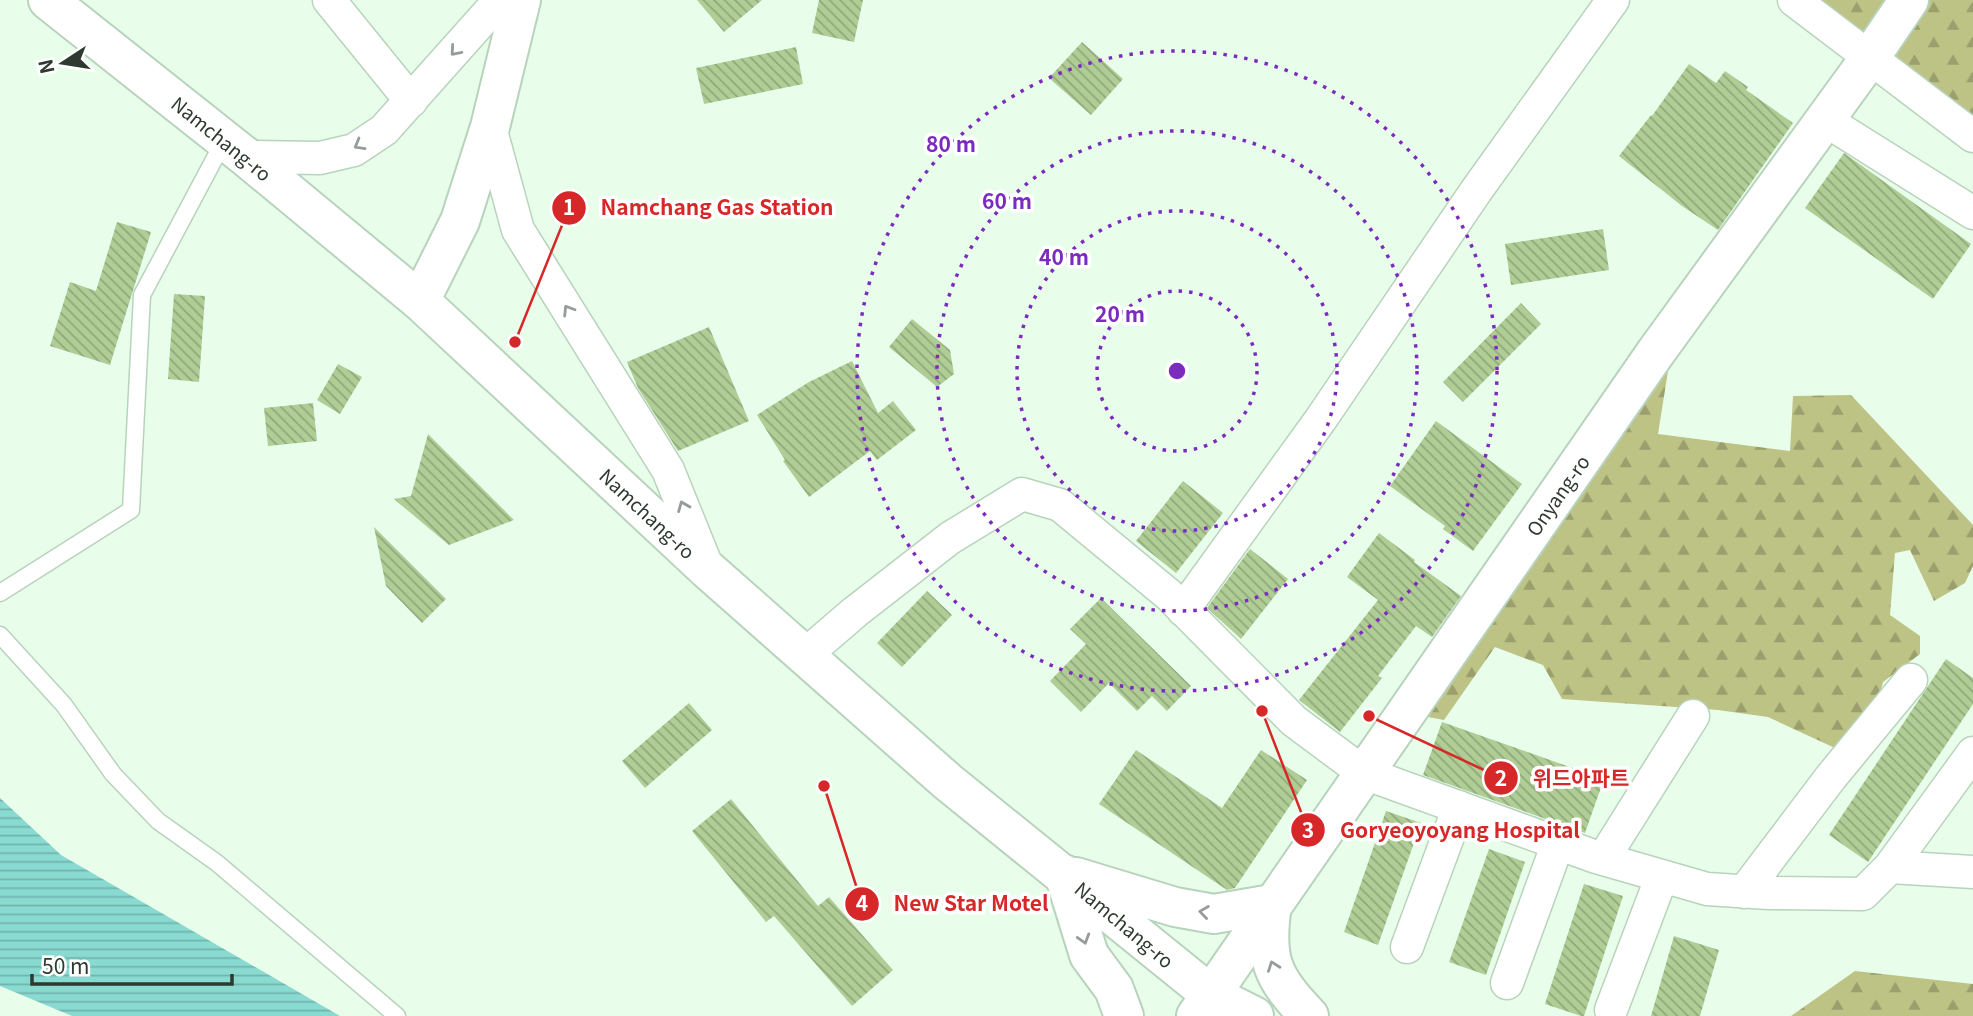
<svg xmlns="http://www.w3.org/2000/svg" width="1973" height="1016" font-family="Georgia,'Noto Sans KR',serif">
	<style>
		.forest { fill: url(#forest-firs) }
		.water { fill: url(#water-rules) }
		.building { fill: url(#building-back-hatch) }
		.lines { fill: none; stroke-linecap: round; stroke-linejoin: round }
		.lane-casing { stroke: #b8d3bc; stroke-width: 19 }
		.street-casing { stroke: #b8d3bc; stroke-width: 35 }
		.secondary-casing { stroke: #b8d3bc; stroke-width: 42 }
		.primary-casing { stroke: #b8d3bc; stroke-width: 42 }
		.lane { stroke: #fff; stroke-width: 16 }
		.street { stroke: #fff; stroke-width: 32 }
		.secondary { stroke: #fff; stroke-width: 38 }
		.primary { stroke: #fff; stroke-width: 38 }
		.oneway { stroke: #969c98 }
		.ring { fill: none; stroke: #7b2cbf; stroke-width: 3.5; stroke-dasharray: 3.5 7 }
		.labels { text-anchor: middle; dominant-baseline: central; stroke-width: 7; stroke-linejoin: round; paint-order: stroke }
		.street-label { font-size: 19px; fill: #2e3930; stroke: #fff }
		.centre { fill: #7b2cbf; stroke: #fff; stroke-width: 3.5 }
		.ring-label { font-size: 21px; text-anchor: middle; font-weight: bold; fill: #7b2cbf; stroke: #fff; stroke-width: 7; stroke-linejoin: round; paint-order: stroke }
		.leader { fill: none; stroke: #d62828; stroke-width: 2.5 }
		.callout-dot { fill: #d62828; stroke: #fff; stroke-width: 2.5 }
		.mark-label { font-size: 21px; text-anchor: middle; font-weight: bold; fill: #fff }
		.callout-label { font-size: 21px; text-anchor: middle; font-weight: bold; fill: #d62828; stroke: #fff; stroke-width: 7; stroke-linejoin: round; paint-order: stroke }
	</style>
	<defs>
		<pattern id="forest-firs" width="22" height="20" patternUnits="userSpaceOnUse" patternTransform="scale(1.75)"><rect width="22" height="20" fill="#bdc285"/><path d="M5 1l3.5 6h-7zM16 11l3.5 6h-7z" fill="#9a9f6d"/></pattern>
		<pattern id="water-rules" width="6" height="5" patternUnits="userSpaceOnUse" patternTransform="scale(1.75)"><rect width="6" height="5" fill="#89dbd2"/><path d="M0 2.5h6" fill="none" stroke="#70b3ab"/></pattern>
		<pattern id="building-back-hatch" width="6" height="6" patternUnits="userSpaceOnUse" patternTransform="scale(1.75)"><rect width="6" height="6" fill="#b0cd96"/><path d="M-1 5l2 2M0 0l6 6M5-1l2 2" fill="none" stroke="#90a77b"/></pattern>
	</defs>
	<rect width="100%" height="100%" fill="#e8feeb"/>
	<path class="forest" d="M 1792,0 L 1973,0 L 1973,136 Z
		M 1656,352 L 1668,371 L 1658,434 L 1790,451 L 1793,396 L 1851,395 L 1973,525 L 1973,566 L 1965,583 L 1934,601 L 1910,550 L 1895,553 L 1890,615 L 1920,636 L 1920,654 L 1883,682 L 1869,736 L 1848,754 L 1768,717 L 1718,710 L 1562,699 L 1543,665 L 1495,647 L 1444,720 L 1407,713 Z
		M 1855,971 L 1973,984 L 1973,1016 L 1791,1016 Z"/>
	<path class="water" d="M 0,798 L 61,855 L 340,1016 L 72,1016 L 0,986 Z"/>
	<path class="building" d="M 697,0 L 762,0 L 724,32 Z
		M 819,0 L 863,0 L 854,42 L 812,33 Z
		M 1082,42 L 1123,79 L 1091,115 L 1049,78 Z
		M 796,47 L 803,84 L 704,104 L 696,68 Z
		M 1689,64 L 1716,83 L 1725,71 L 1748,87 L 1746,90 L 1793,123 L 1718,230 L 1682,206 L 1619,156 L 1651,115 L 1652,116 Z
		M 1844,153 L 1971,244 L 1933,299 L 1805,208 Z
		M 117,222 L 151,232 L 110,365 L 50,346 L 70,282 L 96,291 Z
		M 1603,229 L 1609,270 L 1511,285 L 1505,244 Z
		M 174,294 L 205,296 L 199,382 L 168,379 Z
		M 1521,303 L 1541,324 L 1463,402 L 1443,382 Z
		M 912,319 L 950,350 L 954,374 L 937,387 L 889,347 Z
		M 709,327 L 749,421 L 678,451 L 638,388 L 627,362 Z
		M 852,361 L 878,413 L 893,401 L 916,430 L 877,460 L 870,451 L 809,497 L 783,461 L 785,460 L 757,415 L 809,382 Z
		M 338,364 L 362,377 L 340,414 L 317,400 Z
		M 313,403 L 317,441 L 268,446 L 264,408 Z
		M 1436,421 L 1522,484 L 1473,551 L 1443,529 L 1445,526 L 1390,486 Z
		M 428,434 L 514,520 L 449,545 L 394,499 L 411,496 Z
		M 1183,481 L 1223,513 L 1176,573 L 1136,541 Z
		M 374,527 L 446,599 L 422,623 L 386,586 Z
		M 1379,533 L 1415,560 L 1414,562 L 1461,596 L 1432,637 L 1416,626 L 1378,676 L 1382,678 L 1340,732 L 1299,700 L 1378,600 L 1347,577 Z
		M 1250,549 L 1288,579 L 1241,639 L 1207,608 Z
		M 927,591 L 952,615 L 902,667 L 877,643 Z
		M 1101,598 L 1191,686 L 1167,711 L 1152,696 L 1137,711 L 1109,683 L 1081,712 L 1050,681 L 1086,644 L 1070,629 Z
		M 1946,659 L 1973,678 L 1973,704 L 1868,862 L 1829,835 Z
		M 689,703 L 712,730 L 645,788 L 622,761 Z
		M 1442,722 L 1604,779 L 1585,833 L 1423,775 Z
		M 1136,750 L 1222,808 L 1261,750 L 1307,780 L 1235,888 L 1227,890 L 1099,804 Z
		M 731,799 L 818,906 L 829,897 L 893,970 L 852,1006 L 774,916 L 766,922 L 692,831 Z
		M 1386,811 L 1421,823 L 1378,945 L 1344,932 Z
		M 1489,849 L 1525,862 L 1486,975 L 1449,962 Z
		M 1584,884 L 1623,896 L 1584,1016 L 1581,1016 L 1545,1004 Z
		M 1674,936 L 1719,950 L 1700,1016 L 1651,1016 Z"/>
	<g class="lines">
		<defs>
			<path id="lane" d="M 0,593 L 131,510 L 142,295 L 225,139
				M 0,635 L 64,705 L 113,774 L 158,821 L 217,863 L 397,1016"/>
			<path id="street" d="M 329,0 L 411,101
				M 1794,0 L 1973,136
				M 1825,120 L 1973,213
				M 490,127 L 518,230 L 668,470 L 708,569
				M 246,157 L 320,158 L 354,150 L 384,130 L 500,0
				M 1183,610 L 1321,419 L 1476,191 L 1613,0
				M 805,655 L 855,612 L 950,538 L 1022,494 L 1060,505 L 1169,595 L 1294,721 L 1364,773 L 1596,857 L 1707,889 L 1769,893 L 1863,894 L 1890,867 L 1973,872
				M 1603,859 L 1693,716
				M 1890,867 L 1973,753
				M 1744,892 L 1831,777 L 1911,680
				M 1407,947 L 1459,807
				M 1507,983 L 1558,843
				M 1611,1010 L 1662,876"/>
			<path id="secondary" d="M 420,301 L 460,221 L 490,127 L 521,0
				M 1196,1016 L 1656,352 L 1869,59 L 1909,0"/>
			<path id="primary" d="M 48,0 L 246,157 L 420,301 L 708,570 L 948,782 L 1210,994 L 1254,1016
				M 1064,874 L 1089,955 L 1114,989 L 1124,1016
				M 1076,877 L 1175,907 L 1214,914 L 1272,904 C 1264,959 1271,976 1309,1016"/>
		</defs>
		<use href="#lane" class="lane-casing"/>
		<use href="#street" class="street-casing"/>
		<use href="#secondary" class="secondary-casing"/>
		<use href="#primary" class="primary-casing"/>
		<use href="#lane" class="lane"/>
		<use href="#street" class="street"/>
		<use href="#secondary" class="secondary"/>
		<use href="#primary" class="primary"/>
	</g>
	<defs><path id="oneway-chevron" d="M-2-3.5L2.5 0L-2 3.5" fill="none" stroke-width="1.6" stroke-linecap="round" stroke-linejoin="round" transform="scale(1.75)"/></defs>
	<g class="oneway">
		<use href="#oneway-chevron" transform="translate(455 51) rotate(131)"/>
		<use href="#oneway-chevron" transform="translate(359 145) rotate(150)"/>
		<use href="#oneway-chevron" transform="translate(568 310) rotate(-122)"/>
		<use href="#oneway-chevron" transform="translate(683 506) rotate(-112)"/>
		<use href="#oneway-chevron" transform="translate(1204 912) rotate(-172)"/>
		<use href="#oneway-chevron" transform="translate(1084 939) rotate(73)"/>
		<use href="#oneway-chevron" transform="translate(1273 966) rotate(-110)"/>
	</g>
	<g class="ring">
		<circle cx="1177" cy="371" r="80"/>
		<circle cx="1177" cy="371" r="160"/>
		<circle cx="1177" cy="371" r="240"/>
		<circle cx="1177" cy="371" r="320"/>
	</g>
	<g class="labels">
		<g class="street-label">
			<text transform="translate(222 138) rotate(39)">Namchang-ro</text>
			<text transform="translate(1557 495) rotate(-55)">Onyang-ro</text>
			<text transform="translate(648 513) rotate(43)">Namchang-ro</text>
			<text transform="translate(1125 924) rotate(40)">Namchang-ro</text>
		</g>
	</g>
	<circle cx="1177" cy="371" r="10" class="centre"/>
	<g class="ring-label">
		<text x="951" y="152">80 m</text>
		<text x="1007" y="209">60 m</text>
		<text x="1064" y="265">40 m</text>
		<text x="1120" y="322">20 m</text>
	</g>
	<path class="leader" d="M515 342L569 208M1369 716L1501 778M1262 711L1308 830M824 786L862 904"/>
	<g class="callout-dot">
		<circle cx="515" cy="342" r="7"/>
		<circle cx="1369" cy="716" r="7"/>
		<circle cx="1262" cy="711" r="7"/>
		<circle cx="824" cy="786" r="7"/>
		<circle cx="569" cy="208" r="18"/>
		<circle cx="1501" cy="778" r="18"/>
		<circle cx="1308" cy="830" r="18"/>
		<circle cx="862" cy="904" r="18"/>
	</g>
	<g class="mark-label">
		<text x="569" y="215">1</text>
		<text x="1501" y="786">2</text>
		<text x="1308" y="838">3</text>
		<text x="862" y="911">4</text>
	</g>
	<g class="callout-label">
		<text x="717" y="215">Namchang Gas Station</text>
		<text x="1581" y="786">위드아파트</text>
		<text x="1460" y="838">Goryeoyoyang Hospital</text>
		<text x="971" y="911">New Star Motel</text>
	</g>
	<g transform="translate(63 63) rotate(258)" stroke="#ffffff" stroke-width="5" paint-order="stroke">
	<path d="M0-5L12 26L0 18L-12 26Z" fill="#2e3930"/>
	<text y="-10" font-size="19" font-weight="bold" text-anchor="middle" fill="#2e3930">N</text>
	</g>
	<path d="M32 974v10h200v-10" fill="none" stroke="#2e3930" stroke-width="3.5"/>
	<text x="42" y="974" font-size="21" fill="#2e3930" stroke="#ffffff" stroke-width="5" paint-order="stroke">50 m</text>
</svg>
